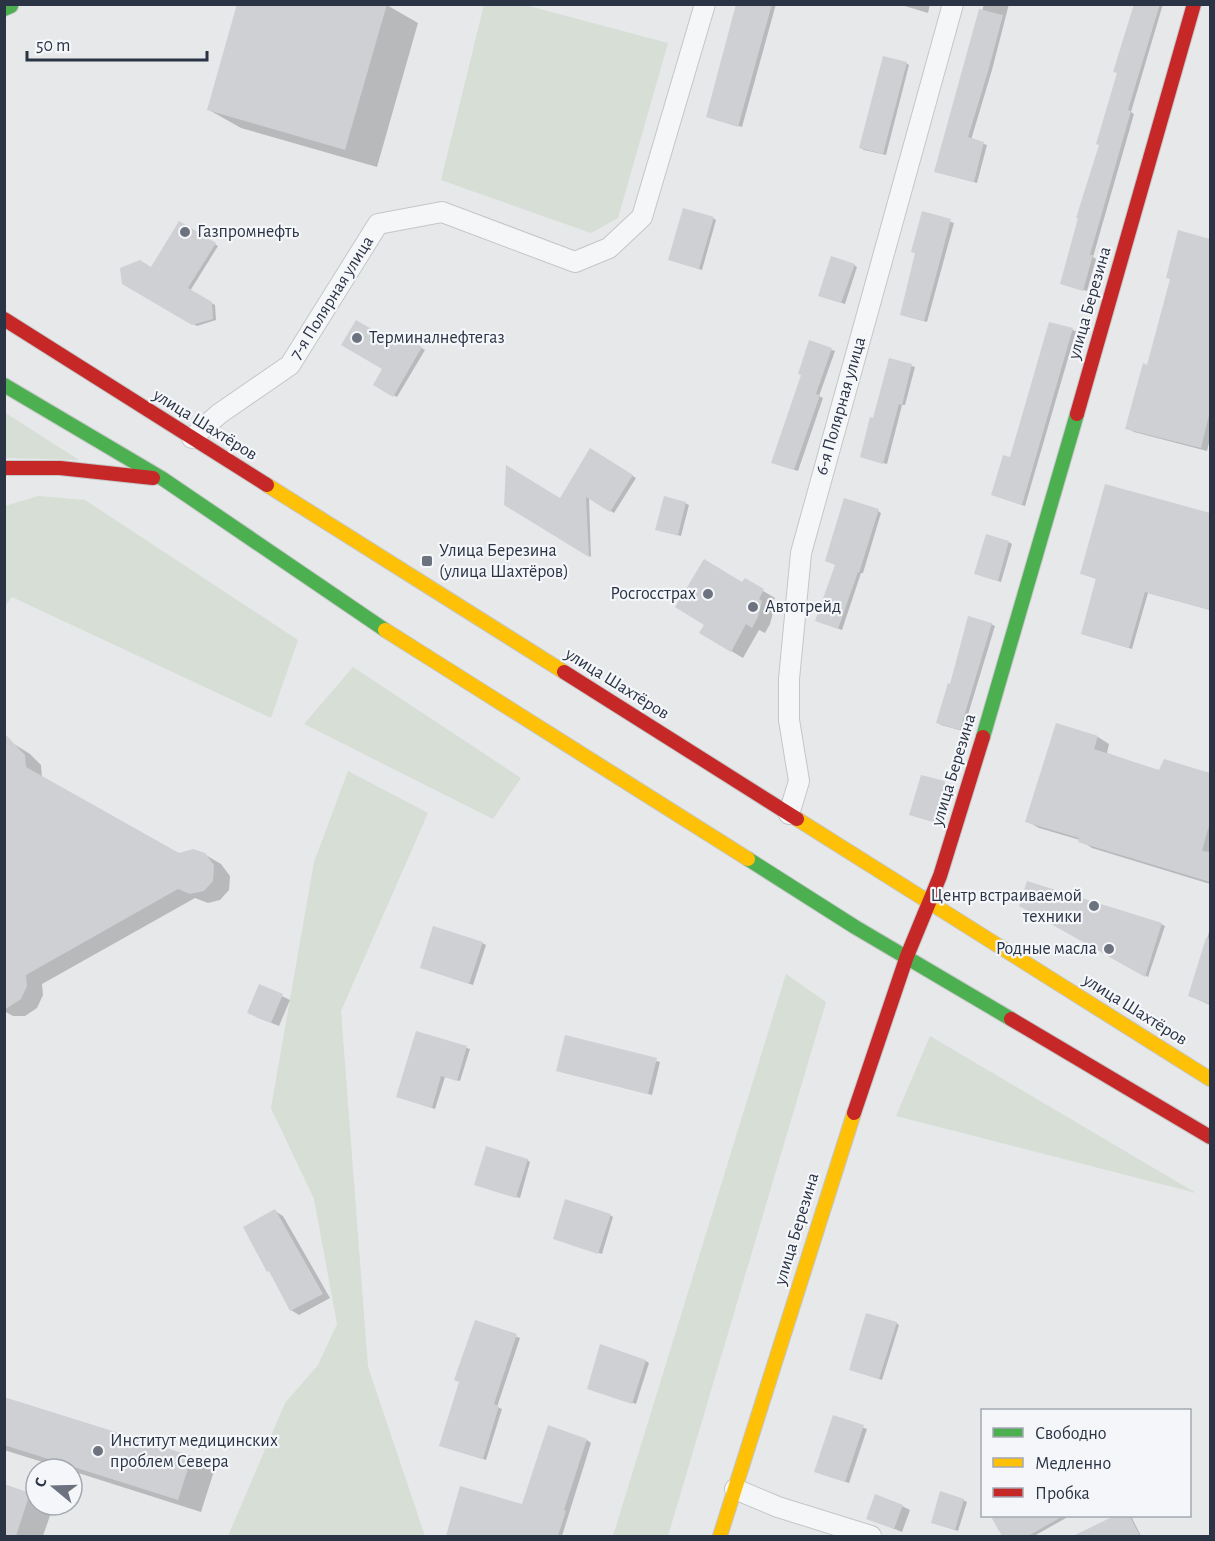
<svg xmlns="http://www.w3.org/2000/svg" width="1215" height="1541" font-family="'Alegreya Sans',sans-serif">
	<style>
		.green { fill: #d6ded6 }
		.shadow { fill: #0003 }
		.building { fill: #ced0d3 }
		.lines { fill: none; stroke-linecap: round; stroke-linejoin: round }
		.street-casing { stroke: #c4c6c8; stroke-width: 22 }
		.fast-casing { stroke: #c4c6c8; stroke-width: 16 }
		.slow-casing { stroke: #c4c6c8; stroke-width: 16 }
		.jam-casing { stroke: #c4c6c8; stroke-width: 16 }
		.street { stroke: #f5f6f7; stroke-width: 20 }
		.fast { stroke: #4caf50; stroke-width: 14 }
		.slow { stroke: #ffc107; stroke-width: 14 }
		.jam { stroke: #c62828; stroke-width: 14 }
		.poi-dot { fill: #6c737f; stroke: #f4f6f9; stroke-width: 2 }
		.labels { text-anchor: middle; dominant-baseline: central; stroke-width: 4.5; stroke-linejoin: round; paint-order: stroke }
		.poi-label { font-size: 18px; fill: #2b3445; stroke: #f4f6f9; text-anchor: start }
		.street-label { font-size: 18px; fill: #2b3445; stroke: #f4f6f9 }
	</style>
	<rect width="100%" height="100%" fill="#e6e8ea"/>
	<path class="green" d="M 484,5 L 525,5 L 668,43 L 618,218 L 591,233 L 441,180 Z
		M 4,412 L 79,460 L 5,458 Z
		M 38,496 L 85,500 L 298,640 L 271,718 L 12,597 L 5,606 L 5,506 Z
		M 353,667 L 521,778 L 493,819 L 304,724 Z
		M 348,771 L 428,813 L 341,1011 L 368,1367 L 425,1536 L 228,1536 L 285,1403 L 318,1365 L 337,1324 L 314,1199 L 271,1108 L 314,862 Z
		M 786,974 L 826,1002 L 668,1536 L 613,1536 Z
		M 930,1036 L 1196,1193 L 896,1116 Z"/>
	<path class="shadow" d="M 385,4 L 418,23 L 377,167 L 241,128 L 209,110 Z
		M 739,4 L 776,4 L 742,127 L 707,117 Z
		M 898,4 L 930,4 L 928,13 Z
		M 984,4 L 1009,4 L 992,70 L 971,140 L 987,145 L 977,183 L 940,173 Z
		M 1136,4 L 1163,4 L 1131,112 L 1134,114 L 1093,257 L 1096,259 L 1087,291 L 1065,285 Z
		M 906,63 L 909,65 L 886,155 L 864,150 L 861,148 Z
		M 923,213 L 954,223 L 927,322 L 905,316 Z
		M 713,218 L 716,220 L 702,270 L 673,261 Z
		M 180,223 L 218,246 L 190,291 L 215,305 L 216,320 L 197,326 L 124,283 L 152,269 Z
		M 1179,232 L 1210,240 L 1210,439 L 1207,451 L 1134,432 L 1127,428 L 1148,366 L 1171,279 Z
		M 854,265 L 857,267 L 845,304 L 823,297 Z
		M 1050,324 L 1076,331 L 1025,506 L 996,496 L 1011,459 Z
		M 405,338 L 425,350 L 397,397 L 375,385 Z
		M 810,342 L 835,351 L 819,396 L 823,398 L 798,471 L 776,464 L 803,375 Z
		M 890,360 L 915,367 L 905,405 L 902,405 L 887,464 L 861,457 L 874,420 Z
		M 591,450 L 636,478 L 614,513 L 589,498 L 591,557 L 506,504 L 560,500 Z
		M 1106,485 L 1210,514 L 1210,610 L 1148,593 L 1132,649 L 1082,634 L 1097,579 L 1085,575 Z
		M 685,503 L 689,505 L 681,536 L 660,531 Z
		M 878,511 L 881,513 L 863,573 L 861,573 L 842,630 L 820,622 L 836,565 Z
		M 1009,542 L 1012,544 L 1001,582 L 979,575 Z
		M 745,580 L 775,598 L 770,607 L 774,609 L 770,624 L 765,633 L 759,630 L 743,658 L 701,633 Z
		M 991,624 L 995,626 L 963,731 L 941,725 L 938,723 L 951,686 Z
		M 1057,725 L 1098,737 L 1109,744 L 1107,753 L 1160,772 L 1165,761 L 1210,775 L 1210,884 L 1092,848 L 1080,840 L 1039,828 L 1027,821 Z
		M 4,744 L 14,744 L 30,754 L 41,765 L 42,778 L 179,855 L 204,854 L 221,864 L 230,876 L 229,890 L 220,900 L 208,903 L 195,898 L 42,984 L 43,995 L 37,1008 L 25,1016 L 13,1016 L 4,1011 Z
		M 944,783 L 947,785 L 936,822 L 914,816 Z
		M 1020,905 L 1161,924 L 1165,926 L 1148,977 Z
		M 1210,929 L 1210,1005 L 1190,996 Z
		M 482,943 L 486,945 L 473,985 L 425,969 Z
		M 282,996 L 290,1000 L 279,1026 L 256,1017 Z
		M 417,1033 L 470,1049 L 460,1081 L 445,1077 L 435,1109 L 401,1098 Z
		M 566,1037 L 660,1062 L 652,1095 L 561,1072 Z
		M 527,1160 L 530,1162 L 520,1198 L 479,1186 Z
		M 275,1211 L 283,1216 L 330,1298 L 299,1315 L 291,1310 L 272,1273 L 269,1271 Z
		M 610,1215 L 613,1217 L 602,1254 L 555,1239 Z
		M 476,1322 L 520,1338 L 497,1407 L 502,1409 L 486,1460 L 444,1447 Z
		M 896,1323 L 899,1325 L 882,1380 L 854,1371 Z
		M 646,1361 L 649,1363 L 636,1404 L 592,1390 Z
		M 4,1399 L 191,1457 L 214,1471 L 201,1512 L 72,1471 L 72,1469 L 65,1469 L 4,1450 Z
		M 834,1417 L 867,1429 L 849,1483 L 819,1473 Z
		M 587,1440 L 591,1443 L 562,1536 L 509,1536 L 498,1533 L 497,1536 L 448,1536 L 461,1488 L 523,1505 Z
		M 4,1486 L 36,1498 L 36,1505 L 49,1505 L 53,1507 L 43,1536 L 4,1536 Z
		M 963,1500 L 967,1502 L 958,1531 L 936,1524 Z
		M 902,1506 L 910,1510 L 902,1532 L 868,1518 Z
		M 992,1516 L 1065,1516 L 1066,1518 L 1034,1536 L 1004,1536 Z
		M 1119,1516 L 1131,1516 L 1141,1536 L 1097,1536 L 1093,1528 Z"/>
	<path class="building" d="M 237,4 L 387,4 L 345,150 L 207,110 Z
		M 736,4 L 772,4 L 738,127 L 706,117 Z
		M 1134,4 L 1160,4 L 1128,110 L 1131,111 L 1090,255 L 1093,255 L 1083,291 L 1060,284 L 1078,218 L 1076,218 L 1099,145 L 1096,144 L 1117,73 L 1113,72 Z
		M 979,9 L 1003,15 L 989,68 L 968,137 L 984,142 L 974,182 L 934,172 Z
		M 883,56 L 907,62 L 883,154 L 859,148 Z
		M 683,208 L 714,217 L 699,269 L 668,260 Z
		M 922,211 L 951,219 L 924,321 L 900,315 L 915,253 L 911,252 Z
		M 179,221 L 216,243 L 188,288 L 212,302 L 213,319 L 192,325 L 122,284 L 120,268 L 140,260 L 151,267 Z
		M 1178,230 L 1210,239 L 1210,411 L 1201,448 L 1125,429 L 1143,363 L 1147,365 L 1170,279 L 1166,278 Z
		M 831,256 L 855,264 L 841,303 L 818,296 Z
		M 356,320 L 399,345 L 405,336 L 422,347 L 393,397 L 373,385 L 382,369 L 341,345 Z
		M 1049,322 L 1073,328 L 1022,505 L 991,495 L 1003,455 L 1010,457 Z
		M 809,340 L 832,348 L 816,394 L 820,395 L 794,470 L 771,463 L 801,375 L 798,374 Z
		M 889,358 L 912,364 L 902,405 L 899,404 L 883,464 L 860,457 L 870,417 L 873,418 Z
		M 590,448 L 633,475 L 610,512 L 586,497 L 589,557 L 504,505 L 506,465 L 560,498 Z
		M 1105,484 L 1210,513 L 1210,610 L 1145,592 L 1129,648 L 1081,634 L 1096,578 L 1080,574 Z
		M 664,496 L 686,502 L 678,535 L 655,530 Z
		M 844,498 L 879,509 L 859,573 L 858,572 L 838,629 L 815,621 L 835,565 L 825,561 Z
		M 986,534 L 1009,541 L 998,581 L 974,574 Z
		M 704,559 L 742,582 L 745,578 L 764,589 L 759,599 L 762,601 L 758,617 L 752,628 L 746,624 L 731,652 L 699,633 L 704,625 L 675,607 Z
		M 968,616 L 992,623 L 960,730 L 936,723 L 948,683 L 950,684 Z
		M 1056,723 L 1098,736 L 1094,749 L 1159,770 L 1164,759 L 1210,773 L 1210,822 L 1202,851 L 1210,852 L 1210,882 L 1078,842 L 1079,838 L 1025,822 Z
		M 4,733 L 25,755 L 26,767 L 179,853 L 193,849 L 205,853 L 214,865 L 213,881 L 204,891 L 190,894 L 178,889 L 26,975 L 27,986 L 21,999 L 4,1010 Z
		M 921,775 L 945,781 L 933,822 L 909,815 Z
		M 1027,881 L 1162,923 L 1145,977 L 1019,906 Z
		M 433,926 L 483,942 L 469,984 L 420,968 Z
		M 1206,938 L 1210,939 L 1210,1004 L 1188,996 Z
		M 259,984 L 283,994 L 271,1023 L 247,1013 Z
		M 416,1031 L 467,1046 L 457,1081 L 441,1076 L 432,1108 L 396,1097 Z
		M 565,1035 L 657,1058 L 648,1094 L 556,1071 Z
		M 486,1146 L 528,1159 L 516,1198 L 474,1185 Z
		M 565,1199 L 611,1214 L 598,1254 L 553,1239 Z
		M 275,1209 L 323,1294 L 290,1311 L 269,1271 L 267,1272 L 243,1227 Z
		M 866,1313 L 897,1322 L 879,1379 L 849,1370 Z
		M 475,1320 L 517,1334 L 494,1404 L 499,1406 L 483,1459 L 439,1446 L 459,1382 L 454,1380 Z
		M 600,1344 L 646,1360 L 632,1404 L 587,1389 Z
		M 4,1397 L 192,1456 L 178,1500 L 4,1445 Z
		M 833,1415 L 864,1425 L 845,1482 L 814,1472 Z
		M 548,1425 L 587,1439 L 564,1510 L 566,1511 L 558,1536 L 446,1536 L 460,1486 L 522,1504 Z
		M 4,1484 L 30,1493 L 16,1536 L 4,1536 Z
		M 940,1491 L 964,1499 L 955,1530 L 931,1523 Z
		M 875,1494 L 903,1505 L 894,1529 L 866,1519 Z
		M 990,1515 L 1065,1515 L 1028,1536 L 1002,1536 Z
		M 1116,1515 L 1129,1515 L 1140,1536 L 1073,1536 Z"/>
	<g class="lines">
		<defs>
			<path id="street" d="M 192,438 L 219,414 L 290,365 L 378,224 L 442,212 L 575,262 L 609,248 L 642,217 L 705,4
				M 789,814 L 799,781 L 789,720 L 789,679 L 801,553 L 953,4
				M 735,1489 L 778,1507 L 871,1536"/>
			<path id="fast" d="M 4,9 L 11,6
				M 4,385 L 163,479 L 385,630
				M 983,737 L 1077,414
				M 748,859 L 855,927 L 1011,1019"/>
			<path id="slow" d="M 267,485 L 564,672
				M 385,630 L 748,859
				M 797,819 L 1210,1079
				M 720,1536 L 854,1113"/>
			<path id="jam" d="M 4,319 L 267,485
				M 1077,414 L 1194,4
				M 4,468 L 60,468 L 153,478
				M 564,672 L 797,819
				M 1011,1019 L 1210,1137
				M 854,1113 L 907,956 L 940,876 L 983,737"/>
		</defs>
		<use href="#street" class="street-casing"/>
		<use href="#fast" class="fast-casing"/>
		<use href="#slow" class="slow-casing"/>
		<use href="#jam" class="jam-casing"/>
		<use href="#street" class="street"/>
		<use href="#fast" class="fast"/>
		<use href="#slow" class="slow"/>
		<use href="#jam" class="jam"/>
	</g>
	<g class="poi-dot">
		<circle cx="185" cy="232" r="6"/>
		<circle cx="357" cy="338" r="6"/>
		<rect x="421" y="555" width="12" height="12" rx="3"/>
		<circle cx="708" cy="594" r="6"/>
		<circle cx="753" cy="607" r="6"/>
		<circle cx="1094" cy="906" r="6"/>
		<circle cx="1109" cy="949" r="6"/>
		<circle cx="98" cy="1451" r="6"/>
	</g>
	<g class="labels">
		<g class="poi-label">
			<text x="197" y="232">Газпромнефть</text>
			<text x="369" y="338">Терминалнефтегаз</text>
			<text x="439" y="551">Улица Березина<tspan x="439" dy="21">(улица Шахтёров)</tspan></text>
			<text x="696" y="594" text-anchor="end">Росгосстрах</text>
			<text x="765" y="607">Автотрейд</text>
			<text x="1082" y="896" text-anchor="end">Центр встраиваемой<tspan x="1082" dy="21">техники</tspan></text>
			<text x="1097" y="949" text-anchor="end">Родные масла</text>
			<text x="110" y="1441">Институт медицинских<tspan x="110" dy="21">проблем Севера</tspan></text>
		</g>
		<g class="street-label">
			<text transform="translate(332 298) rotate(-58)">7-я Полярная улица</text>
			<text transform="translate(1090 303) rotate(-74)">улица Березина</text>
			<text transform="translate(841 406) rotate(-74)">6-я Полярная улица</text>
			<text transform="translate(205 425) rotate(32)">улица Шахтёров</text>
			<text transform="translate(617 684) rotate(32)">улица Шахтёров</text>
			<text transform="translate(954 770) rotate(-73)">улица Березина</text>
			<text transform="translate(1135 1010) rotate(32)">улица Шахтёров</text>
			<text transform="translate(797 1229) rotate(-73)">улица Березина</text>
		</g>
	</g>
	<rect width="1215" height="1541" fill="none" stroke="#2b3445" stroke-width="12"/>
	<rect x="981" y="1409" width="210" height="108" fill="#f4f6f9" stroke="#a4a8b1" stroke-width="1.5"/>
	<rect x="993" y="1428" width="30" height="9" fill="#4caf50" stroke="#a4a8b1" stroke-width="1.5"/>
	<text x="1035" y="1439" font-size="18" fill="#2b3445">Свободно</text>
	<rect x="993" y="1458" width="30" height="9" fill="#ffc107" stroke="#a4a8b1" stroke-width="1.5"/>
	<text x="1035" y="1469" font-size="18" fill="#2b3445">Медленно</text>
	<rect x="993" y="1488" width="30" height="9" fill="#c62828" stroke="#a4a8b1" stroke-width="1.5"/>
	<text x="1035" y="1499" font-size="18" fill="#2b3445">Пробка</text>
	<g transform="translate(54 1487) rotate(289)"><circle r="28" fill="#f4f6f9" stroke="#a4a8b1" stroke-width="1.5"/>
	<path d="M0-4.5L10 22L0 15L-10 22Z" fill="#6c737f"/>
	<text y="-9" font-size="16" font-weight="bold" text-anchor="middle" fill="#2b3445">С</text>
	</g>
	<path d="M27 51v9h180v-9" fill="none" stroke="#2b3445" stroke-width="3"/>
	<text x="36" y="51" font-size="18" fill="#2b3445" stroke="#f4f6f9" stroke-width="4.5" paint-order="stroke">50 m</text>
</svg>
